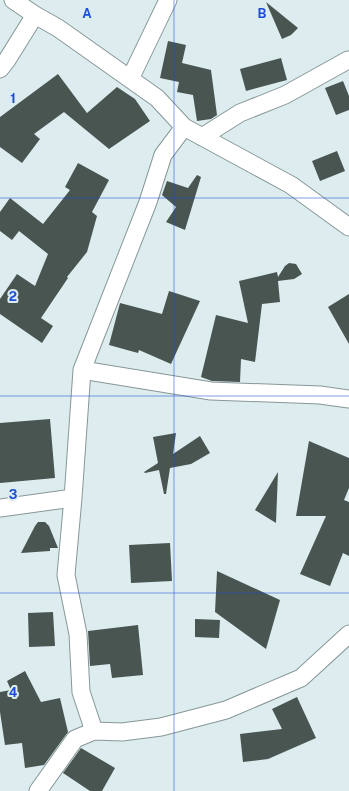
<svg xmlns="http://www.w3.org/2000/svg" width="349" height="791" font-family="'Public Sans',sans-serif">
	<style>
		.building { fill: #485551 }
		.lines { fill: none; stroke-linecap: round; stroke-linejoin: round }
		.street-casing { stroke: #879798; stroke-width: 19 }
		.street { stroke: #fff; stroke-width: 17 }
		.grid { fill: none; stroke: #1d4ed8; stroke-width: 1; stroke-opacity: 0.55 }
		.grid-label { font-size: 13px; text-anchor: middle; font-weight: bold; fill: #1d4ed8; stroke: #ddedef; stroke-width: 4; stroke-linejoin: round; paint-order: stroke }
	</style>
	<rect width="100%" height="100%" fill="#ddedef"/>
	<path class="building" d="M 266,2 L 298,28 L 291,35 L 282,39 Z
		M 168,41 L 186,45 L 182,63 L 211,70 L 217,115 L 211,119 L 197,121 L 193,95 L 177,92 L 179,82 L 160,78 Z
		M 281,58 L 287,80 L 246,91 L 240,69 Z
		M 58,74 L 87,113 L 117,87 L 135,99 L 150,121 L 109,149 L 64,112 L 34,134 L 40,139 L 22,163 L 0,147 L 0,117 Z
		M 343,81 L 349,96 L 349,110 L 336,115 L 325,88 Z
		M 337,151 L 345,171 L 320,181 L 312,161 Z
		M 78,163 L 109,180 L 92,212 L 97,216 L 87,252 L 67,277 L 68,278 L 41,318 L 53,326 L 42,343 L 0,314 L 0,299 L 17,274 L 35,286 L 48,254 L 19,231 L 12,240 L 0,231 L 0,212 L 10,198 L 43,224 L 70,190 L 65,187 Z
		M 197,175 L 201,177 L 185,230 L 166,222 L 176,207 L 162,195 L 167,181 L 188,188 Z
		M 289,263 L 296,264 L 302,274 L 294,279 L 278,281 L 280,302 L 262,304 L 255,362 L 241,359 L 240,382 L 212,381 L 201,377 L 216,315 L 248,323 L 239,281 L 277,272 L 278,277 L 285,266 Z
		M 169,291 L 200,301 L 171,364 L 139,350 L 138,353 L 109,345 L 120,303 L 162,314 Z
		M 349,294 L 349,344 L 328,307 Z
		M 50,419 L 55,478 L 0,483 L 0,423 Z
		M 176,433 L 173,454 L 200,436 L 210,453 L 191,464 L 170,468 L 166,494 L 164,494 L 159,470 L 145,473 L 144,472 L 158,463 L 153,437 Z
		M 309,441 L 349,458 L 349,488 L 344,500 L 349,502 L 349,556 L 343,553 L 330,586 L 300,574 L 326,516 L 296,516 Z
		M 278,472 L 276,523 L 255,510 Z
		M 38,522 L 45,522 L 49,526 L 58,548 L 50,548 L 50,551 L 21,553 L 35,526 Z
		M 170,543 L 172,581 L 131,583 L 129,545 Z
		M 217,571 L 280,600 L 266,649 L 215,612 Z
		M 53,612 L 55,646 L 29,647 L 28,613 Z
		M 195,619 L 220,620 L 219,638 L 195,637 Z
		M 138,625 L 143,675 L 112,678 L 110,664 L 90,666 L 88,631 Z
		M 25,671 L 41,702 L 60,698 L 68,732 L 44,765 L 25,768 L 22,743 L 5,745 L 0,712 L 0,692 L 11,690 L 7,681 Z
		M 297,697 L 316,738 L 268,759 L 243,762 L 240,734 L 282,729 L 272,709 Z
		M 81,748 L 115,768 L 102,791 L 90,791 L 63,773 Z"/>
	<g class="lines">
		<defs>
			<path id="street" d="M 13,0 L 35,15 L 58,28 L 157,98 L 184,127 L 291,185 L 349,227
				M 0,69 L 7,60 L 35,15
				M 130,79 L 168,0
				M 202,137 L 240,113 L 285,95 L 348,60
				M 82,370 L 211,391 L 320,395 L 349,399
				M 0,508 L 73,498
				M 94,731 L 81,692 L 78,634 L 66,575 L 73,498 L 82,370 L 148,202 L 163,155 L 184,127
				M 38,791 L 75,739 L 94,731 L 122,732 L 161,727 L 226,710 L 301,678 L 349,634"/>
		</defs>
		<use href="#street" class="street-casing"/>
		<use href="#street" class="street"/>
	</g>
	<path class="grid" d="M 174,0 L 174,791M 0,198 L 349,198M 0,396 L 349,396M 0,593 L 349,593"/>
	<g class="grid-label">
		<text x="87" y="18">A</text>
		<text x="262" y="18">B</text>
		<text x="13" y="103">1</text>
		<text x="13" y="301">2</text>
		<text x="13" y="499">3</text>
		<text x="13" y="697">4</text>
	</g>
</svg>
